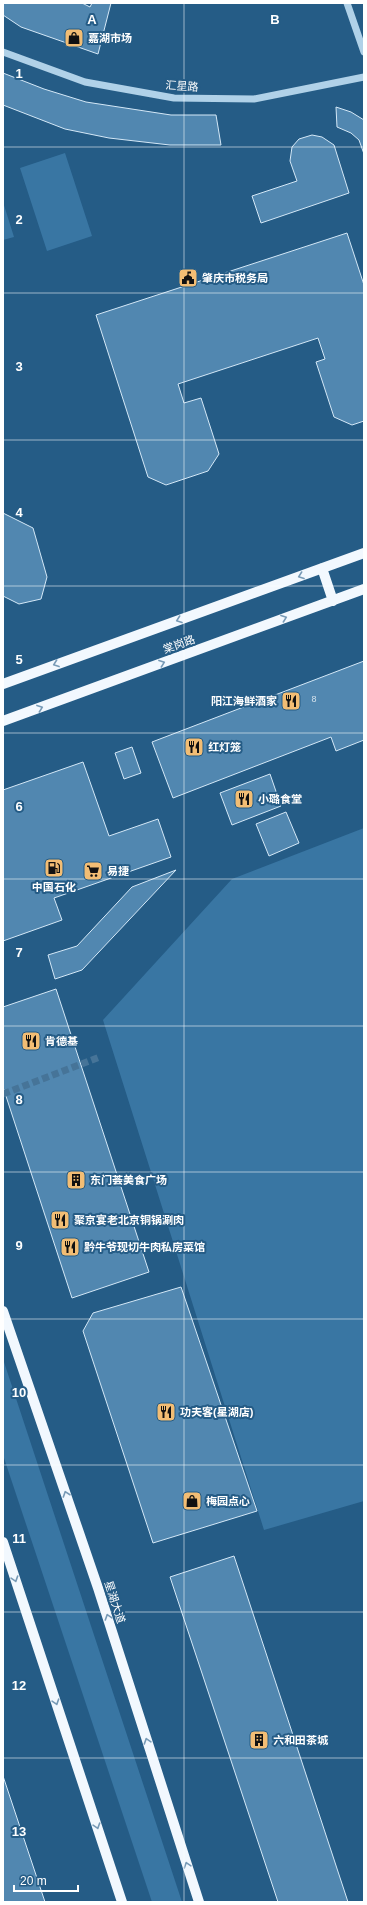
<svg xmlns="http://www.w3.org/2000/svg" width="367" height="1905" font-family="Helvetica,'Noto Sans SC',sans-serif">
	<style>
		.green { fill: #3976a3 }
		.building { fill: #5187b0; stroke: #d4e8f7 }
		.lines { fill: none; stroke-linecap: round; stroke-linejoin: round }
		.minor-tunnel { stroke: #467498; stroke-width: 7; stroke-dasharray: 7 3.5; stroke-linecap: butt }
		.minor { stroke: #b0d1e8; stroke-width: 7 }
		.major { stroke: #f2f8fe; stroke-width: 10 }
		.oneway { stroke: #779ab6 }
		.grid { fill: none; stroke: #fff; stroke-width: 1; stroke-opacity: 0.55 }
		.labels { text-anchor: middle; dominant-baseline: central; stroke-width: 4; stroke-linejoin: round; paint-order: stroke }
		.number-label { font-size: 9px; fill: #d4e1eb }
		.poi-label { font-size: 11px; font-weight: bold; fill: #fff; stroke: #255c86; text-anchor: start }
		.street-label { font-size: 11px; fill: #fff; stroke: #255c86 }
		.grid-label { font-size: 13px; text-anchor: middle; font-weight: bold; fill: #fff; stroke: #255c86; stroke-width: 4; stroke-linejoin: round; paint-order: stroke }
	</style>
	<rect width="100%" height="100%" fill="#255c86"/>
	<path class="green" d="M 65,153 L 92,236 L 47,251 L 20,168 Z
		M 3,202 L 14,237 L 3,240 Z
		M 364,828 L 364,1501 L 264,1530 L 103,1020 L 232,879 Z
		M 3,1359 L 182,1902 L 152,1902 L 3,1455 Z"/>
	<path class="building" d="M 3,3 L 82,3 L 90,7 L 92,3 L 111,3 L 98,54 L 21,27 L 3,15 Z
		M 3,73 L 44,89 L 86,102 L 171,115 L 216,115 L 221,145 L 170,145 L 109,138 L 65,129 L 3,105 Z
		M 336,107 L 351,112 L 364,120 L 364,154 L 359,140 L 351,133 L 337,127 Z
		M 312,135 L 322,137 L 334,145 L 349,193 L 261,223 L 252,196 L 297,181 L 290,161 L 292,147 L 299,139 Z
		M 347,233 L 364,285 L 364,421 L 352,425 L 334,417 L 316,362 L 325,359 L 318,338 L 178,384 L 184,403 L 201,398 L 219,454 L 208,471 L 166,485 L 148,477 L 96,315 Z
		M 3,513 L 33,528 L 47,577 L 41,599 L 19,604 L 3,596 Z
		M 364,661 L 364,740 L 336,751 L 331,737 L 173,798 L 152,742 Z
		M 132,747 L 141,773 L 124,779 L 115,753 Z
		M 83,762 L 109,836 L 158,819 L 171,857 L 54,898 L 62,920 L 3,941 L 3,790 Z
		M 270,774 L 281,806 L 232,825 L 220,793 Z
		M 286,812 L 299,843 L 269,856 L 256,824 Z
		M 176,870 L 82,970 L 55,979 L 48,955 L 77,946 L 132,887 Z
		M 56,989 L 149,1272 L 72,1298 L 3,1087 L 3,1007 Z
		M 181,1287 L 257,1511 L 153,1543 L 83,1331 L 93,1313 Z
		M 234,1556 L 348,1902 L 278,1902 L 170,1577 Z
		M 3,1776 L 45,1902 L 3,1902 Z"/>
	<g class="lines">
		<path class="minor-tunnel" d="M 3,1094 L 100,1057"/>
		<path class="minor" d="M 347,3 L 364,52
			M 3,52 L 85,82 L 174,98 L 254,99 L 364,77"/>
		<path class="major" d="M 322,568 L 333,601
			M 3,684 L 364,553
			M 3,721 L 364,589
			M 3,1311 L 98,1588 L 199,1902
			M 3,1542 L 122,1902"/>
	</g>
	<defs><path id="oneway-chevron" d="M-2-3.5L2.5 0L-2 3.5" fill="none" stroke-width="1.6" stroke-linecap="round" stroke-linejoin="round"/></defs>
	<g class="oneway">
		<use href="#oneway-chevron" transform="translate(301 576) rotate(160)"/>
		<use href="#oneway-chevron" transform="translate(284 618) rotate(-20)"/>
		<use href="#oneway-chevron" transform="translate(179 620) rotate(160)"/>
		<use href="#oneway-chevron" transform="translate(162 663) rotate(-20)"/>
		<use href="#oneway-chevron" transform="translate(56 664) rotate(160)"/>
		<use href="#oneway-chevron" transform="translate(40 708) rotate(-20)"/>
		<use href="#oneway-chevron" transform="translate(66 1494) rotate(-109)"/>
		<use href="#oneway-chevron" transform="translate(15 1579) rotate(72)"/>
		<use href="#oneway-chevron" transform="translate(108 1617) rotate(-108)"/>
		<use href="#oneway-chevron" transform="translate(56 1702) rotate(72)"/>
		<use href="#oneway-chevron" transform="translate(147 1741) rotate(-108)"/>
		<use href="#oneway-chevron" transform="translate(97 1826) rotate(72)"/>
		<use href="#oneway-chevron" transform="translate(187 1865) rotate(-108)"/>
	</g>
	<path class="grid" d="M 184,3 L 184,1902M 3,147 L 364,147M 3,293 L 364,293M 3,440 L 364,440M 3,586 L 364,586M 3,733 L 364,733M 3,879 L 364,879M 3,1026 L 364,1026M 3,1172 L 364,1172M 3,1319 L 364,1319M 3,1465 L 364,1465M 3,1612 L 364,1612M 3,1758 L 364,1758"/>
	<defs>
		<symbol id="shop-square" viewBox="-11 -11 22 22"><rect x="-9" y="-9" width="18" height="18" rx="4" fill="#f2bd74" stroke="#255c86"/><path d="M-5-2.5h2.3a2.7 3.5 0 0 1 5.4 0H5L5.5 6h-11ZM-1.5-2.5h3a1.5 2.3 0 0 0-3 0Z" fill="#111"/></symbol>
		<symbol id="civic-square" viewBox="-11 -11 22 22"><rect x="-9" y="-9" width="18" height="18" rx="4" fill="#f2bd74" stroke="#255c86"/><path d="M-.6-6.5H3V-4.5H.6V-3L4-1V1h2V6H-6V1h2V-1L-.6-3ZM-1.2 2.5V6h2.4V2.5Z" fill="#111"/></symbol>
		<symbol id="restaurant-square" viewBox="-11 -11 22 22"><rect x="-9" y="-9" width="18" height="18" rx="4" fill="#f2bd74" stroke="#255c86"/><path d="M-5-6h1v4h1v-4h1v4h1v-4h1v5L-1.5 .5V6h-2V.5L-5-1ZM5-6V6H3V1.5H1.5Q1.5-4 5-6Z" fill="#111"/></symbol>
		<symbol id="fuel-square" viewBox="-11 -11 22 22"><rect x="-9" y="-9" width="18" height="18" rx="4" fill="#f2bd74" stroke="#255c86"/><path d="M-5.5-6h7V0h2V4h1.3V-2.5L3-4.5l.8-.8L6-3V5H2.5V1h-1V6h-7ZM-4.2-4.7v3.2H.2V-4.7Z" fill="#111"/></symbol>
		<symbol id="supermarket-square" viewBox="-11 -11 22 22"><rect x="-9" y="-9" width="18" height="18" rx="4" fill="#f2bd74" stroke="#255c86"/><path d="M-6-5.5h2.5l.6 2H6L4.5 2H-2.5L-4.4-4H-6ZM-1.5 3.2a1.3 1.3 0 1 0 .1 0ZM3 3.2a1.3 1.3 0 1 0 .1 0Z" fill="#111"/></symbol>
		<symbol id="building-square" viewBox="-11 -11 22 22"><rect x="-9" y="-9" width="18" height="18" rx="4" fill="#f2bd74" stroke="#255c86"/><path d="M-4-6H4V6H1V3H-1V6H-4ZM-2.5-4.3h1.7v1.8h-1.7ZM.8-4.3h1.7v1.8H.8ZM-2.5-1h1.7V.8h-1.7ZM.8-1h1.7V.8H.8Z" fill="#111"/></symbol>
	</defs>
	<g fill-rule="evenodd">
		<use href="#shop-square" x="63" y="27" width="22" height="22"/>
		<use href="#civic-square" x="177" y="267" width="22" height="22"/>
		<use href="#restaurant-square" x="280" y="690" width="22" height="22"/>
		<use href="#restaurant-square" x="183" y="736" width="22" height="22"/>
		<use href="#restaurant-square" x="233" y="788" width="22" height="22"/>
		<use href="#fuel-square" x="43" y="857" width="22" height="22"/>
		<use href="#supermarket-square" x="82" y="860" width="22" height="22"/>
		<use href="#restaurant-square" x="20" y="1030" width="22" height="22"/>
		<use href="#building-square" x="65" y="1169" width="22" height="22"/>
		<use href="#restaurant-square" x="49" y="1209" width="22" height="22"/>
		<use href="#restaurant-square" x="59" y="1236" width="22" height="22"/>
		<use href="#restaurant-square" x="155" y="1401" width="22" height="22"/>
		<use href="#shop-square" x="181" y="1490" width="22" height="22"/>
		<use href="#building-square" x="248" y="1729" width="22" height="22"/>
	</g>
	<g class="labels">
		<g class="number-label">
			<text x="314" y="699">8</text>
		</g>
		<g class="poi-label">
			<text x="88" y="38">嘉湖市场</text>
			<text x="202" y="278">肇庆市税务局</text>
			<text x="277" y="701" text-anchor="end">阳江海鲜酒家</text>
			<text x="208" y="747">红灯笼</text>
			<text x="258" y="799">小璐食堂</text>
			<text x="107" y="871">易捷</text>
			<text x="54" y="887" text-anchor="middle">中国石化</text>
			<text x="45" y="1041">肯德基</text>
			<text x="90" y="1180">东门荟美食广场</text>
			<text x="74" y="1220">聚京宴老北京铜锅涮肉</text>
			<text x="84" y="1247">黔牛爷现切牛肉私房菜馆</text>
			<text x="180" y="1412">功夫客(星湖店)</text>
			<text x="206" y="1501">梅园点心</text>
			<text x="273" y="1740">六和田茶城</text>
		</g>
		<g class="street-label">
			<text transform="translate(182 86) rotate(4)">汇星路</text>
			<text transform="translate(179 644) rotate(-20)">棠岗路</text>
			<text transform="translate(115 1602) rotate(72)">星湖大道</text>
		</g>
	</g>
	<g class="grid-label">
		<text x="92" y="24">A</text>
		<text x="275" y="24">B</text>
		<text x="19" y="78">1</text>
		<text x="19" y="224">2</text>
		<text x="19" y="371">3</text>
		<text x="19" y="517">4</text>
		<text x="19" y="664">5</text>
		<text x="19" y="811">6</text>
		<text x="19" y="957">7</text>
		<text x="19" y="1104">8</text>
		<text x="19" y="1250">9</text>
		<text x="19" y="1397">10</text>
		<text x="19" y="1543">11</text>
		<text x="19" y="1690">12</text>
		<text x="19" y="1836">13</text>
	</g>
	<rect width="367" height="1905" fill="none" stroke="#ffffff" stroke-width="8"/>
	<path d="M14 1885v6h64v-6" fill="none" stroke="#ffffff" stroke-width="2"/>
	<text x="20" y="1885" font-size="12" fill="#ffffff" stroke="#255c86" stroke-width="3" paint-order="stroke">20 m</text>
</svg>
